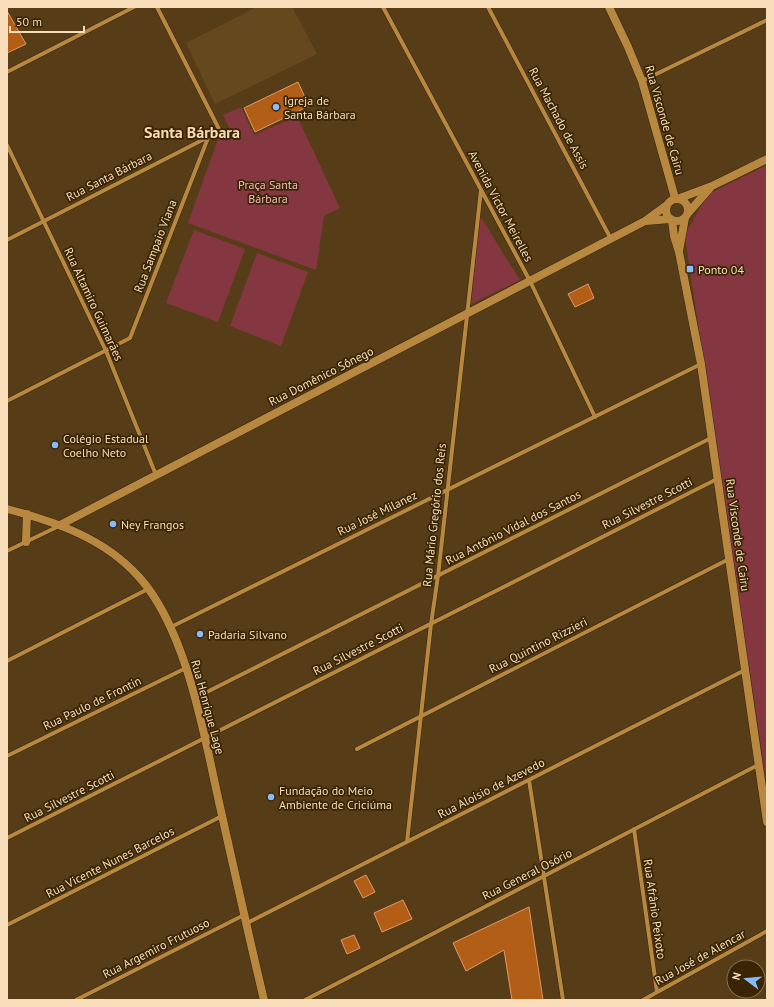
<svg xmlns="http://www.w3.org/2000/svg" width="774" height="1007" font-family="'PT Sans',sans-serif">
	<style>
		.built { fill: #65481d }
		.green { fill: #843741 }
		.building { fill: #b35e16; stroke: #e19969 }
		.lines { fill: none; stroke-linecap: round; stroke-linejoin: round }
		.street-casing { stroke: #36260f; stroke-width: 5 }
		.secondary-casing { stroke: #36260f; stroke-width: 9 }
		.street { stroke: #b98840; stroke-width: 4 }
		.secondary { stroke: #b98840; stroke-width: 8 }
		.poi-dot { fill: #87bbfb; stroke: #392505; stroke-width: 1.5 }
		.labels { text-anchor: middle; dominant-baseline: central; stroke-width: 3.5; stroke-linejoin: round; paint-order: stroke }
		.poi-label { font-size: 12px; fill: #f8debb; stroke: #392505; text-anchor: start }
		.street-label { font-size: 12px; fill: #f8debb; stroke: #392505 }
		.park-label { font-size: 12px; fill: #f1b9bc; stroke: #392505 }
		.district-label { font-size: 16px; font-weight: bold; fill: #fadab1; stroke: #392505 }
	</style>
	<rect width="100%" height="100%" fill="#573d17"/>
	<path class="built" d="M 257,7 L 292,7 L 317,54 L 215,104 L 186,43 Z"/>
	<path class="green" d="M 241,107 L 254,135 L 297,116 L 340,208 L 324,216 L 316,270 L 188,223 L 218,139 L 234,138 L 223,115 Z
		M 767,165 L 767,786 L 685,237 L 686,232 L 706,197 L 711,193 Z
		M 480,216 L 520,280 L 471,304 Z
		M 194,230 L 245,249 L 218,322 L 166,303 Z
		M 257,253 L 308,272 L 281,346 L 230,326 Z"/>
	<path class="building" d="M 7,11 L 26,44 L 7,53 Z
		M 298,82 L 309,106 L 255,132 L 244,108 Z
		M 588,284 L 594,298 L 575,307 L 568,294 Z
		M 366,875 L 375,892 L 363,898 L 354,881 Z
		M 403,900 L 412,919 L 382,932 L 374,913 Z
		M 529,907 L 543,1000 L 512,1000 L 504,950 L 466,971 L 453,943 Z
		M 354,935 L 360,948 L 347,954 L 341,940 Z"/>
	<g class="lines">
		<defs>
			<path id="street" d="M 383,7 L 530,281 L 595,417
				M 488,7 L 611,239
				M 7,72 L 134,7
				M 642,81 L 767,20
				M 7,145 L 106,351 L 156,475
				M 7,240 L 220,131 L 157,7
				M 7,401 L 130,338 L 208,138
				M 7,551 L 59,526
				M 171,627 L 701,364
				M 7,661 L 148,589
				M 195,698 L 711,438
				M 357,749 L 729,559
				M 7,756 L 186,668
				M 529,780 L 563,1000
				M 634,829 L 657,992
				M 7,838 L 717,479
				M 407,842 L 431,624 L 438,576 L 481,190
				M 247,923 L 745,670
				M 7,925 L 222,816
				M 76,1000 L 244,915
				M 305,1000 L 758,765
				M 643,1000 L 767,931"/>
			<path id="secondary" d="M 609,7 L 628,47 L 642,81 L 675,198
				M 680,198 L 712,186 L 767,159
				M666 210a11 11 0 1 1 22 0a11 11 0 1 1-22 0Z
				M 689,212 L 710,188
				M 672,220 L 674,236 L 679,252 L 701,364 L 767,822
				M 646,221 L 670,219
				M 679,251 L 685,218
				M 7,509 C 56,522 104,538 139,577 C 188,631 205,741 221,811 C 235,874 249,937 264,1000
				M 60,525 L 645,221 L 667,205
				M 26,542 L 27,514"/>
		</defs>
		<use href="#street" class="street-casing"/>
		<use href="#secondary" class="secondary-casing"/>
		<use href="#street" class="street"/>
		<use href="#secondary" class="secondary"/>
	</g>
	<g class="poi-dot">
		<circle cx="276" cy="107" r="4"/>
		<rect x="686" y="265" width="8" height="8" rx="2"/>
		<circle cx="55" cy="445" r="4"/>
		<circle cx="113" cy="524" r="4"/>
		<circle cx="200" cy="634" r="4"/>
		<circle cx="271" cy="797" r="4"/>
	</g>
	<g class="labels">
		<g class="poi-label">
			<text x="284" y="100">Igreja de<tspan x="284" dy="14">Santa Bárbara</tspan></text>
			<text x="698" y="269">Ponto 04</text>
			<text x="63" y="438">Colégio Estadual<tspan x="63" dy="14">Coelho Neto</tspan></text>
			<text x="121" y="524">Ney Frangos</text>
			<text x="208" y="634">Padaria Silvano</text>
			<text x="279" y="790">Fundação do Meio<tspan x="279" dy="14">Ambiente de Criciúma</tspan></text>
		</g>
		<g class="street-label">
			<text transform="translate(559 118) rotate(62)">Rua Machado de Assis</text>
			<text transform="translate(665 120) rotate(74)">Rua Visconde de Cairu</text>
			<text transform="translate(109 176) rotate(-27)">Rua Santa Bárbara</text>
			<text transform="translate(501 206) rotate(62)">Avenida Victor Meirelles</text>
			<text transform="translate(155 246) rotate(-69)">Rua Sampaio Viana</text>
			<text transform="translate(94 304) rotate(65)">Rua Altamiro Guimarães</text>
			<text transform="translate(321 376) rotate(-27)">Rua Domênico Sônego</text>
			<text transform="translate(647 503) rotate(-27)">Rua Silvestre Scotti</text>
			<text transform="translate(377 513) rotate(-26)">Rua José Milanez</text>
			<text transform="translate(434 515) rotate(-84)">Rua Mário Gregório dos Reis</text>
			<text transform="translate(513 527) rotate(-27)">Rua Antônio Vidal dos Santos</text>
			<text transform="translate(738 535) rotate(82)">Rua Visconde de Cairu</text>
			<text transform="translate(538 645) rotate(-27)">Rua Quintino Rizzieri</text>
			<text transform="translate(358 649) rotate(-27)">Rua Silvestre Scotti</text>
			<text transform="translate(92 703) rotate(-26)">Rua Paulo de Frontin</text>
			<text transform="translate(208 707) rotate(75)">Rua Henrique Lage</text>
			<text transform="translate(491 788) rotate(-27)">Rua Aloísio de Azevedo</text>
			<text transform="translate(69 796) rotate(-27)">Rua Silvestre Scotti</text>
			<text transform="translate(110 862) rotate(-27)">Rua Vicente Nunes Barcelos</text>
			<text transform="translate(527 874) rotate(-27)">Rua General Osório</text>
			<text transform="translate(655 909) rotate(82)">Rua Afrânio Peixoto</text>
			<text transform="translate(156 948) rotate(-27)">Rua Argemiro Frutuoso</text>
			<text transform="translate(700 957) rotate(-29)">Rua José de Alencar</text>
		</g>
		<g class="park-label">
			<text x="268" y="184">Praça Santa<tspan x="268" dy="14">Bárbara</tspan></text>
		</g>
		<g class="district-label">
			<text x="192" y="132">Santa Bárbara</text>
		</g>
	</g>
	<rect width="774" height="1007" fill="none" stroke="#f8debb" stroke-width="16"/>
	<g transform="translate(746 979) rotate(286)"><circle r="19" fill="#392505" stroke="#856f4e"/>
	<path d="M0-3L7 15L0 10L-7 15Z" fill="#87bbfb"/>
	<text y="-6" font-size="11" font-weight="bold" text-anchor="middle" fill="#f8debb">N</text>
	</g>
	<path d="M10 26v6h74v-6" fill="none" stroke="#f8debb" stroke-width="2"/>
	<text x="16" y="26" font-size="12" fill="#f8debb" stroke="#392505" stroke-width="3" paint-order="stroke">50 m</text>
</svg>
